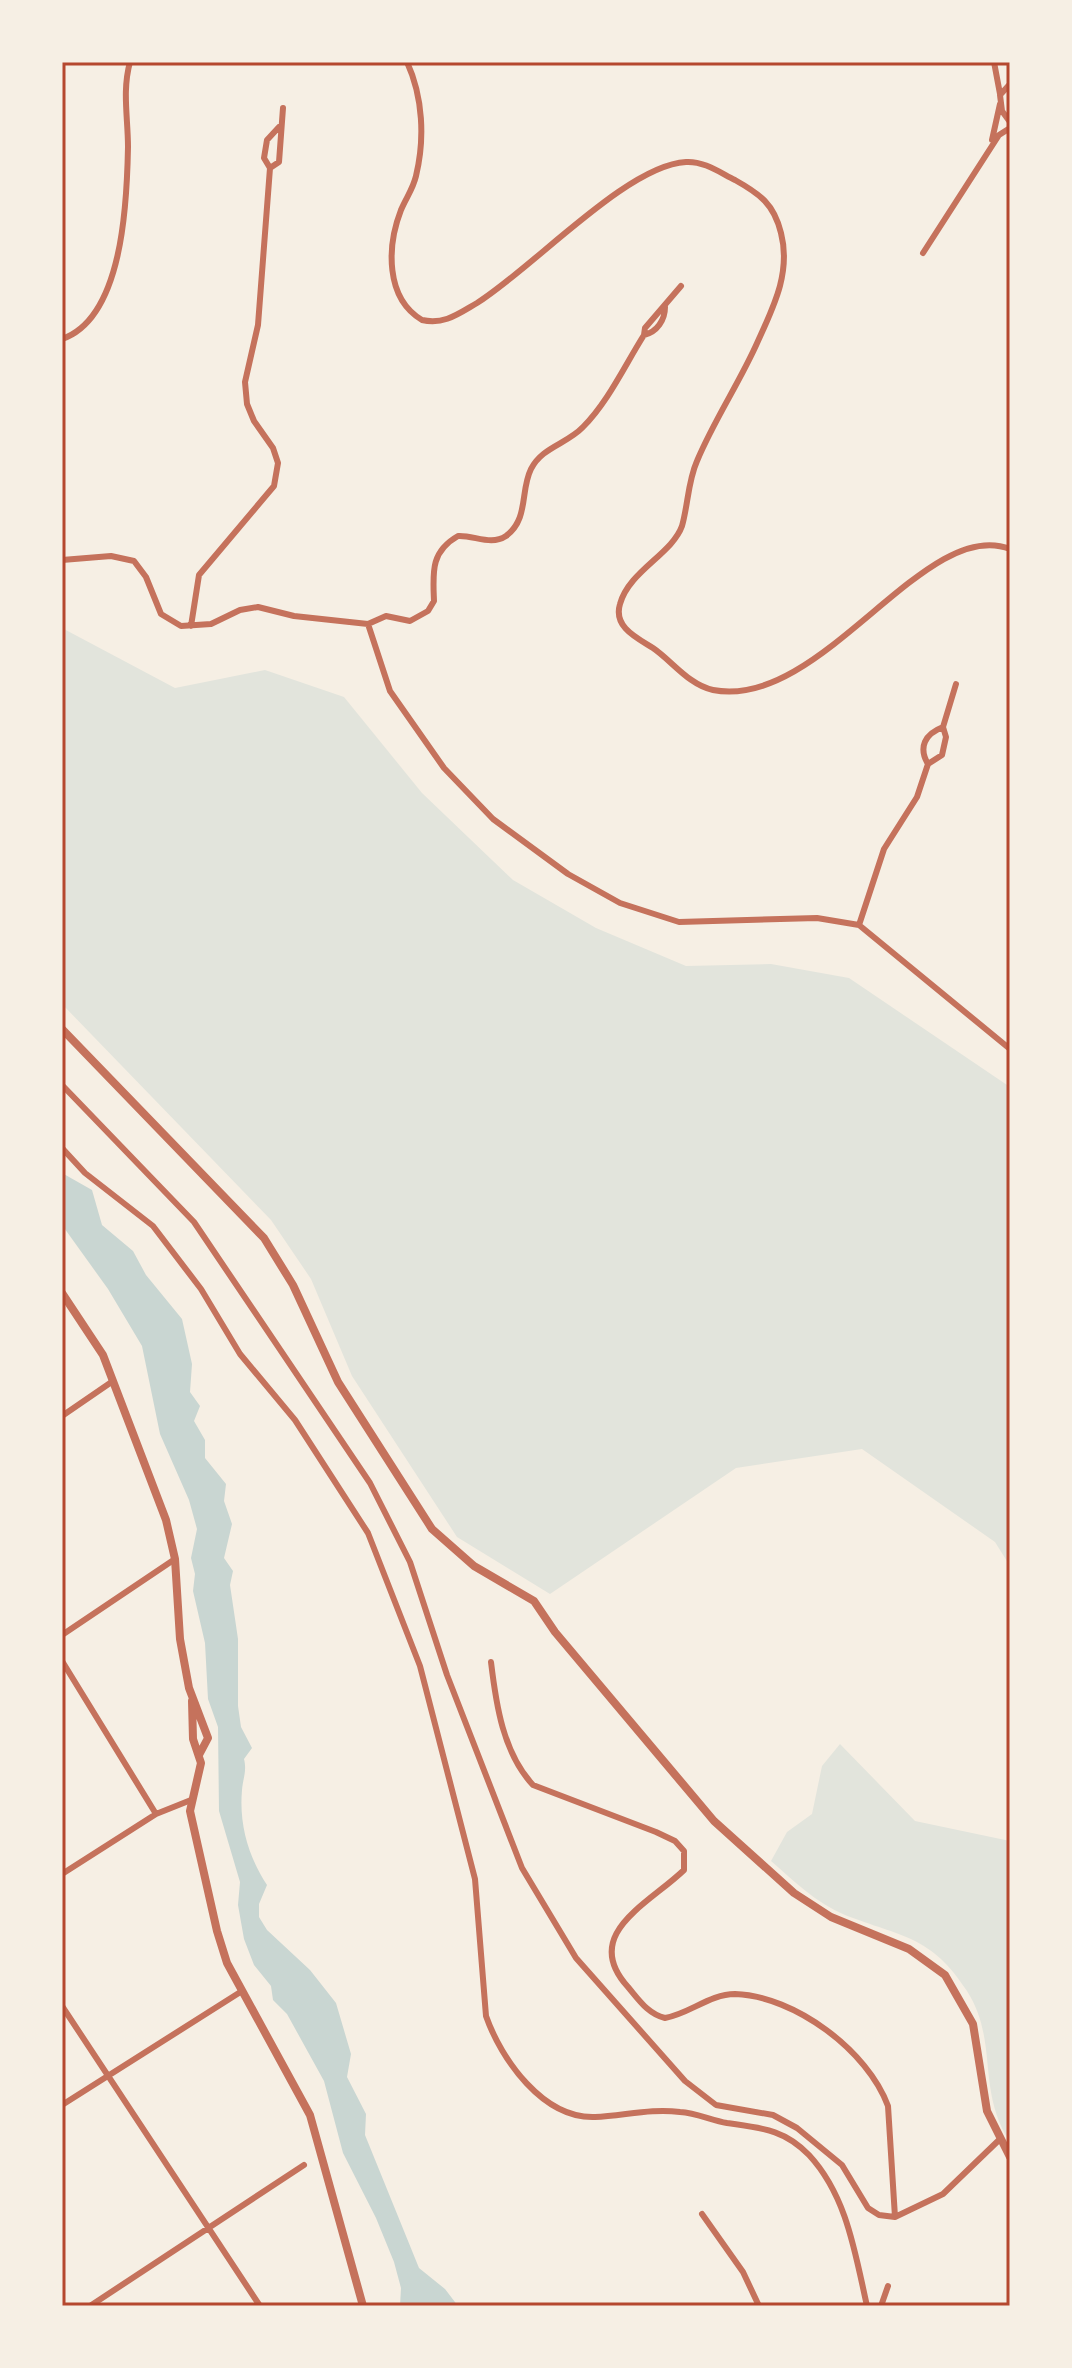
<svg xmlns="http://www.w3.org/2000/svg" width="1072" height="2368" font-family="'DejaVu Sans',sans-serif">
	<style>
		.green { fill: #e2e4dc }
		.water { fill: #c9d6d2 }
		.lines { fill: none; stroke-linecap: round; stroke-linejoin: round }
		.minor { stroke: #c5725c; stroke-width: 6 }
		.tertiary { stroke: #c5725c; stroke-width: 8 }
		.neatline { fill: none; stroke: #b5482f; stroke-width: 3 }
	</style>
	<rect width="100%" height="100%" fill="#f6efe4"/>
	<path class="green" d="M 62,628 L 175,688 L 265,670 L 344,697 L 422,793 L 513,880 L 596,928 L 686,966 L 771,964 L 849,978 L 1010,1087 L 1010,1566 L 995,1542 L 862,1449 L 736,1468 L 550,1594 L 457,1537 L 352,1376 L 311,1279 L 271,1220 L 62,1004 Z
		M 840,1744 L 915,1821 L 1010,1841 L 1010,2142 C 976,2090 999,2041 967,1991 C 931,1935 901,1937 845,1915 C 816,1903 794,1881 771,1861 L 787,1832 L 812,1814 L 822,1766 Z"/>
	<path class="water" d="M 62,1173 L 92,1190 L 102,1225 L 133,1251 L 146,1275 L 182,1319 L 192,1364 L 190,1392 L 200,1406 L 194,1421 L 205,1440 L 205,1458 L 226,1484 L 224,1501 L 232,1524 L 224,1558 L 233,1571 L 230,1585 L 238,1639 L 238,1706 L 241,1727 L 252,1748 L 244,1759 C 247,1771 243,1778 242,1790 C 239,1824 248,1856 267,1885 L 259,1904 L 259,1917 L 267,1930 L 310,1970 L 336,2003 L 351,2054 L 347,2077 L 366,2114 L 365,2135 L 419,2268 L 445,2289 L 458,2306 L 400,2306 L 401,2288 L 394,2262 L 376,2218 L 343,2153 L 324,2081 L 287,2014 L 273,2000 L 271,1986 L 254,1965 L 244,1939 L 238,1905 L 240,1882 L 219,1811 L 218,1727 L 208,1699 L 205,1643 L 193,1591 L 195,1574 L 191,1558 L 197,1529 L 189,1500 L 160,1434 L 142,1346 L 108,1289 L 62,1225 Z"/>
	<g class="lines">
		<path class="minor" d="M 407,62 C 423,97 425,139 416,176 C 413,189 406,198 401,210 C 387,246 385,298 422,320 C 444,325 458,314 477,303 C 533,268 627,165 686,162 C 704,161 719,172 735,180 C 760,194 774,204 781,233 C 791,272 774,306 758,341 C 740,382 714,420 697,461 C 688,481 688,505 682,526 C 672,554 629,571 620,604 C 613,627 637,638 653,648 C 672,661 689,685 713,690 C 821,711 925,515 1010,549
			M 994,62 L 1000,94
			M 1010,84 L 1000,95 L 1002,111 L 1010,122
			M 992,140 L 1000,104
			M 270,168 L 279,162 L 283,108
			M 923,253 L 999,135 L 1010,128
			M 644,335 C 657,332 665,320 665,307
			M 62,339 C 123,318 127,202 128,147 C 128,118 122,91 130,62
			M 62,560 L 111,556 L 134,561 L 146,577 L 161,614 L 181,626 L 211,624 L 240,610 L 258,607 L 294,616 L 368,624 L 386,616 L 410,621 L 428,611 L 434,601 C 433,573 430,552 458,536 C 474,535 491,546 506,536 C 529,519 520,491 531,469 C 542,447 567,444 583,427 C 608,402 625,365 644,335 L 645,328 L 681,286
			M 368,624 L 390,691 L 444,768 L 493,819 L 568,874 L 620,903 L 679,922 L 817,918 L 859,925 L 1010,1049
			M 191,626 L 199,575 L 274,486 L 278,463 L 273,448 L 254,421 L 247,404 L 245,382 L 258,325 L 270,168 L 264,158 L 267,140 L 279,127
			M 943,727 L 956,684
			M 859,925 L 884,849 L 917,797 L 928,764 C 918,747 925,734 943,727 L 946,737 L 942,755 L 928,764
			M 62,1085 L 194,1222 L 370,1483 L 410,1562 L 447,1675 L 522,1868 L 576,1958 L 685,2081 L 716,2105 L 773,2115 L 797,2128 L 842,2165 L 868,2208 L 879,2215 L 895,2217 L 943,2194 L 999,2140
			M 62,1148 L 85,1173 L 153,1226 L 201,1289 L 240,1354 L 295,1420 L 368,1533 L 420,1666 L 475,1879 L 486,2016 C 501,2059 543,2119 595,2117 C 623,2116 651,2108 680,2112 C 696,2113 711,2120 727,2123 C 761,2128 784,2129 809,2155 C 847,2196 855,2253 867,2306
			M 62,1416 L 113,1381
			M 62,1635 L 175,1559
			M 62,1661 L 156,1814
			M 491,1662 C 496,1704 503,1753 533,1785 L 656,1832 L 675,1841 L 684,1851 L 684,1870 C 649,1904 580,1934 628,1987 C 639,2000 648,2014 665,2018 C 689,2014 710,1994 735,1994 C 795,1996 868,2051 888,2106 L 895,2217
			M 62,1874 L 156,1814 L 191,1800
			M 62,2006 L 260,2306
			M 62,2105 L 242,1991
			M 702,2214 L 743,2272 L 759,2306
			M 90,2306 L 304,2165
			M 881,2306 L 888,2286"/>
		<path class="tertiary" d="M 62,1029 L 264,1238 L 293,1285 L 338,1382 L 432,1529 L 474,1566 L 534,1601 L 555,1632 L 714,1821 L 794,1893 L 831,1917 L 909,1949 L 945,1975 L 973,2024 L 987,2111 L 1010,2157
			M 62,1293 L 103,1355 L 166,1520 L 175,1559 L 180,1639 L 189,1688 L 208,1738 L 199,1755
			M 192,1701 L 193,1739 L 201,1763 L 190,1811 L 217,1931 L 227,1963 L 310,2115 L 363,2306"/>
	</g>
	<rect width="1072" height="2368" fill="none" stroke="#f6efe4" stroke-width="128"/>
	<rect x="64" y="64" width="944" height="2240" class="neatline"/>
</svg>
